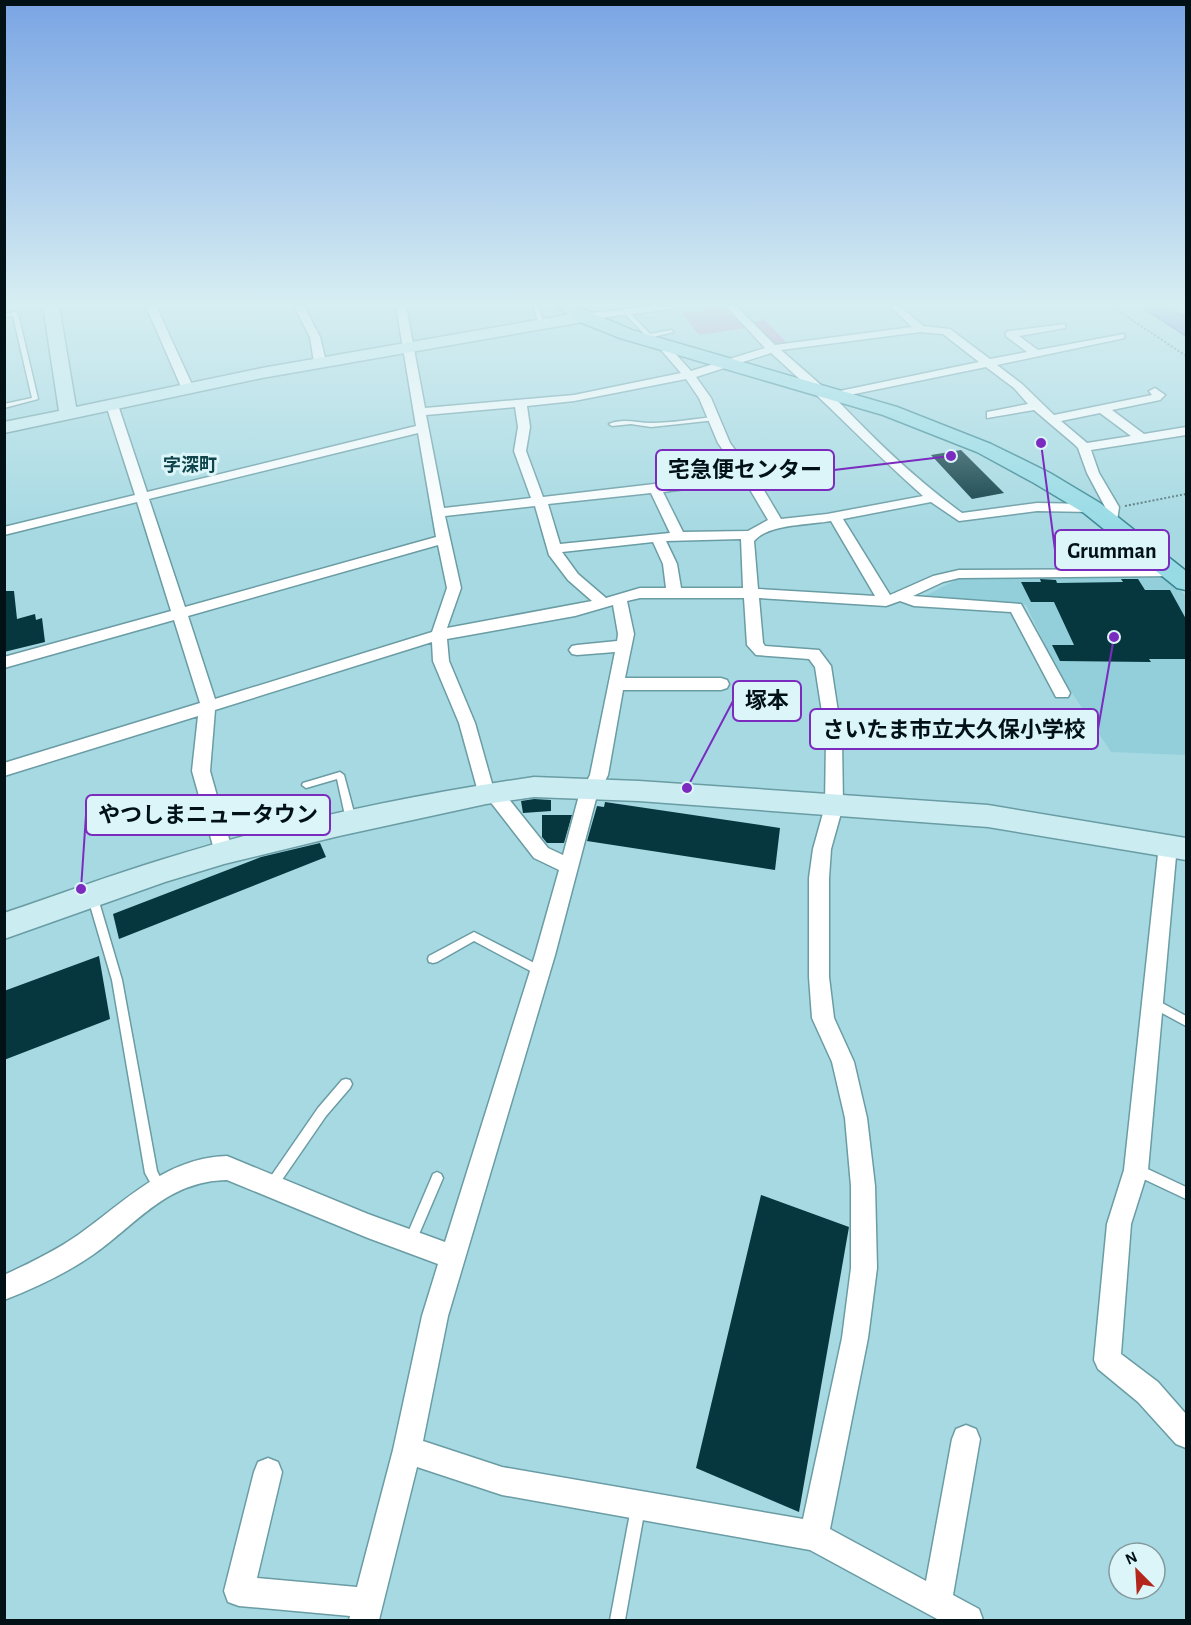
<svg xmlns="http://www.w3.org/2000/svg" width="1191" height="1625" font-family="'Alegreya Sans','Noto Sans JP',sans-serif">
	<style>
		.built { fill: #92cfda }
		.green { fill: #c588c0 }
		.water { fill: #758fdf; stroke: #5269a2; stroke-width: 1.5 }
		.building { fill: #07373e }
		.lines { fill: none; stroke-linecap: round; stroke-linejoin: round }
		.lane-casing { stroke: #6a9ca4; stroke-width: 3 }
		.street-casing { stroke: #6a9ca4; stroke-width: 3 }
		.secondary-casing { stroke: #6a9ca4; stroke-width: 3 }
		.primary-casing { stroke: #368591; stroke-width: 3 }
		.path { stroke: #55777d; stroke-width: 2; stroke-dasharray: 2 2; stroke-linecap: butt }
		.lane { fill: #fff; fill-rule: evenodd }
		.street { fill: #fff; fill-rule: evenodd }
		.secondary { fill: #cbedf2; fill-rule: evenodd }
		.primary { fill: #97dbe5; fill-rule: evenodd }
		.labels { text-anchor: middle; dominant-baseline: central; stroke-width: 6; stroke-linejoin: round; paint-order: stroke }
		.far-neighbourhood-label { font-size: 18px; font-weight: bold; fill: #0f444b; stroke: #dbf5f9 }
		.leader { fill: none; stroke: #7b2cbf; stroke-width: 2 }
		.callout-dot { fill: #7b2cbf; stroke: #dbf5f9; stroke-width: 2 }
		.callout { fill: #dbf5f9; stroke: #7b2cbf; stroke-width: 2 }
		.callout-label { font-size: 22px; text-anchor: middle; font-weight: bold; fill: #011115 }
	</style>
	<rect width="100%" height="100%" fill="#a6d9e2"/>
	<path class="built" d="M 1167,577 L 1186,596 L 1186,755 L 1111,752 L 1057,670 L 1026,605 L 917,600 L 960,578 Z"/>
	<path class="green" d="M 727,307 L 746,328 L 699,335 L 681,313 Z
		M 765,320 L 786,342 L 771,344 L 750,322 Z"/>
	<path class="water" d="M 1140,306 L 1168,306 L 1186,317 L 1186,336 Z"/>
	<path class="building" d="M 961,450 L 1004,493 L 972,499 L 931,455 Z
		M 1040,579 L 1056,580 L 1057,583 L 1123,582 L 1121,579 L 1138,579 L 1145,590 L 1170,590 L 1186,619 L 1186,659 L 1149,659 L 1151,662 L 1060,661 L 1052,645 L 1074,645 L 1054,602 L 1031,602 L 1021,582 L 1041,582 Z
		M 4,591 L 14,591 L 17,619 L 35,614 L 36,620 L 42,618 L 45,642 L 4,652 Z
		M 534,799 L 551,800 L 551,811 L 523,813 L 521,801 Z
		M 605,802 L 780,828 L 775,870 L 587,841 L 597,806 L 604,807 Z
		M 542,815 L 572,815 L 564,843 L 547,843 L 542,837 Z
		M 320,843 L 326,857 L 119,939 L 113,914 L 261,857 Z
		M 99,956 L 110,1019 L 4,1060 L 4,991 Z
		M 761,1195 L 849,1227 L 799,1512 L 696,1468 Z"/>
	<g class="lines">
		<defs>
			<path id="lane" d="M 533,306 L 538,306 L 544,325 L 539,324 Z
				M 624,311 L 628,311 L 650,334 L 671,330 L 674,332 L 653,337 L 650,341 L 646,341 L 647,337 L 624,313 Z
				M 15,312 L 18,314 L 38,399 L 4,408 L 4,404 L 32,398 L 13,316 L 4,317 L 4,314 Z
				M 714,417 L 716,418 L 716,420 L 651,427 L 631,424 L 612,426 L 609,424 C 623,418 637,423 651,423 C 672,423 694,419 714,417 Z
				M 833,725 L 935,727 L 939,730 L 935,733 L 833,731 L 829,728 Z
				M 340,772 L 344,775 L 356,820 L 354,823 L 348,823 L 346,820 L 337,779 L 306,788 L 302,785 L 303,783 Z
				M 92,891 L 95,892 L 97,895 L 122,980 L 157,1171 L 165,1187 L 163,1191 L 159,1193 L 155,1191 L 145,1173 L 112,980 L 87,895 L 89,892 Z
				M 474,932 L 544,968 L 545,971 L 544,974 L 540,976 L 536,974 L 474,941 L 437,962 L 433,963 L 429,962 L 428,959 L 429,956 Z
				M 1153,998 L 1186,1016 L 1186,1026 L 1149,1006 L 1148,1003 L 1149,1000 Z
				M 346,1079 L 350,1080 L 352,1084 L 350,1088 L 326,1116 L 275,1190 L 271,1192 L 267,1190 L 265,1186 L 267,1182 L 318,1108 L 342,1080 Z
				M 1137,1164 L 1186,1187 L 1186,1199 L 1133,1174 L 1131,1170 L 1133,1166 Z
				M 437,1172 L 441,1174 L 443,1178 L 414,1246 L 410,1248 L 406,1246 L 404,1242 L 433,1174 Z
				M 638,1501 L 643,1503 L 645,1508 L 625,1620 L 610,1620 L 631,1508 L 633,1503 Z"/>
			<path id="street" d="M 146,306 L 156,306 L 194,389 L 192,391 L 188,392 L 182,389 Z
				M 294,306 L 304,306 L 320,337 L 326,362 L 324,364 L 316,364 L 314,362 L 310,337 Z
				M 396,306 L 406,306 L 425,408 L 574,395 L 681,373 L 662,351 L 665,345 L 673,345 L 673,351 L 691,371 L 765,348 L 726,306 L 736,306 L 775,345 L 912,327 L 890,306 L 900,306 L 923,326 L 950,329 L 990,359 L 1027,352 L 1006,336 L 1006,332 L 1010,331 L 1065,324 L 1065,328 L 1019,336 L 1038,350 L 1124,334 L 1124,338 L 1120,339 L 997,365 L 1022,384 L 1054,415 L 1152,395 L 1149,391 L 1155,388 L 1165,395 L 1160,400 L 1112,410 L 1144,434 L 1186,427 L 1186,435 L 1091,450 L 1099,473 L 1119,507 L 1117,521 L 1110,525 L 1103,521 L 1105,507 L 1087,473 L 1078,448 L 1074,444 L 1034,410 L 987,418 L 987,412 L 1028,404 L 1014,388 L 986,367 L 835,398 C 874,439 915,479 962,513 L 1037,503 L 1092,504 L 1099,508 L 1092,512 L 1037,511 L 959,521 L 931,502 L 843,519 L 890,595 L 933,576 L 959,570 L 1178,569 L 1180,572 L 1178,575 L 1173,576 L 959,578 L 943,582 L 913,596 L 1021,604 L 1070,693 L 1068,697 L 1056,697 L 1011,612 L 914,606 L 900,601 L 886,606 L 759,598 L 763,643 L 765,646 L 819,650 L 831,666 L 842,738 L 843,806 L 831,849 L 829,878 L 829,977 L 834,1018 L 854,1062 L 867,1118 L 875,1186 L 877,1268 L 868,1338 L 830,1529 L 926,1581 L 952,1439 L 956,1429 L 966,1425 L 976,1429 L 980,1439 L 953,1595 L 979,1609 L 983,1620 L 939,1620 L 810,1550 L 502,1495 L 417,1467 L 379,1620 L 349,1620 L 350,1616 L 239,1606 L 228,1602 L 224,1591 L 254,1472 L 258,1462 L 268,1458 L 278,1462 L 282,1472 L 257,1578 L 357,1587 L 393,1450 L 422,1316 L 438,1264 L 368,1238 L 227,1180 C 167,1181 139,1222 94,1254 C 67,1273 35,1288 4,1300 L 4,1275 C 30,1263 55,1251 78,1235 C 126,1201 165,1158 227,1156 L 368,1214 L 445,1242 L 535,955 L 559,870 L 534,858 L 489,800 L 480,799 L 459,723 L 433,661 L 432,642 L 215,710 L 210,771 L 233,853 L 231,858 L 224,861 L 217,858 L 215,853 L 192,771 L 198,716 L 4,776 L 4,763 L 200,703 L 174,620 L 4,668 L 4,657 L 171,611 L 137,502 L 4,535 L 4,527 L 135,495 L 106,405 L 108,403 L 112,401 L 118,405 L 147,492 L 416,426 ZM 920,332 L 943,334 L 979,362 L 830,393 L 781,350 ZM 771,353 C 823,399 871,450 923,496 L 827,514 L 781,519 L 762,487 L 730,443 L 711,398 L 696,377 ZM 686,379 L 699,398 L 718,443 L 740,474 L 543,497 L 526,451 L 530,427 L 527,406 L 574,401 ZM 515,407 L 518,427 L 514,451 L 531,498 L 444,508 L 426,415 ZM 1100,413 L 1131,436 L 1087,443 L 1061,421 ZM 418,433 L 436,537 L 185,607 L 149,499 ZM 745,481 L 768,520 L 748,531 L 683,532 L 663,492 ZM 651,493 L 670,533 L 560,544 L 548,504 ZM 535,506 L 549,555 L 568,580 L 592,601 L 447,628 L 461,588 L 445,516 ZM 831,521 L 875,596 L 758,589 L 754,541 C 768,524 809,525 831,521 ZM 741,539 L 743,588 L 681,588 L 677,564 L 666,541 ZM 653,542 L 663,564 L 666,588 L 640,588 L 606,598 L 578,574 L 562,552 ZM 438,545 L 447,588 L 432,632 L 215,699 L 188,616 ZM 640,598 L 744,598 L 747,645 L 756,655 L 809,659 L 815,667 L 826,738 L 825,806 L 813,849 L 809,878 L 809,977 L 812,1018 L 832,1062 L 845,1118 L 851,1186 L 851,1268 L 842,1338 L 803,1519 L 502,1467 L 423,1441 L 448,1316 L 555,955 L 596,799 L 608,775 L 623,690 L 721,690 L 727,688 L 729,684 L 727,680 L 721,678 L 625,678 L 634,634 L 627,601 ZM 613,605 L 618,634 L 617,641 L 577,645 L 572,646 L 569,650 L 572,654 L 577,655 L 615,652 L 590,775 L 578,799 L 563,855 L 548,848 L 500,788 L 493,787 L 475,723 L 449,661 L 447,639 L 575,616 Z
				M 651,306 L 677,306 L 672,309 L 583,320 L 578,317 L 583,314 Z
				M 1168,838 L 1175,840 L 1177,845 L 1148,1170 L 1131,1224 L 1121,1354 L 1158,1382 L 1186,1414 L 1186,1448 L 1176,1444 L 1138,1402 L 1098,1369 L 1094,1360 L 1107,1224 L 1124,1170 L 1159,845 L 1161,840 Z"/>
			<path id="secondary" d="M 43,306 L 59,306 L 76,407 L 262,368 L 583,312 L 591,317 L 583,322 L 262,378 L 4,433 L 4,422 L 59,411 Z
				M 534,777 L 639,781 L 988,805 L 1186,838 L 1186,860 L 988,827 L 639,801 L 534,797 L 486,804 L 339,836 L 224,864 L 165,882 L 4,939 L 4,913 C 58,895 111,875 164,859 C 284,822 410,795 534,777 Z"/>
			<path id="primary" d="M 556,306 L 575,306 L 632,330 L 897,407 L 991,444 L 1050,473 L 1100,503 L 1186,571 L 1186,590 L 1177,588 L 1084,513 L 1034,483 L 977,452 L 883,415 L 620,338 L 577,321 Z"/>
		</defs>
		<use href="#lane" class="lane-casing"/>
		<use href="#street" class="street-casing"/>
		<use href="#secondary" class="secondary-casing"/>
		<use href="#primary" class="primary-casing"/>
		<path class="path" d="M 1111,306 L 1186,356
			M 1125,506 L 1186,494"/>
		<use href="#lane" class="lane"/>
		<use href="#street" class="street"/>
		<use href="#secondary" class="secondary"/>
		<use href="#primary" class="primary"/>
	</g>
	<linearGradient id="sky" x2="0" y2="1"><stop stop-color="#7aa5e4"/><stop offset="0.57" stop-color="#d7eef2"/><stop offset="1" stop-color="#d7eef2" stop-opacity="0"/></linearGradient>
	<rect width="1191" height="533" fill="url(#sky)"/>
	<g class="labels">
		<g class="far-neighbourhood-label">
			<text x="190" y="466">字深町</text>
		</g>
	</g>
	<path class="leader" d="M951 456L834 470M1041 443L1055 550M687 788L733 701M1114 637L1098 729M81 889L86 815"/>
	<g class="callout-dot">
		<circle cx="951" cy="456" r="6"/>
		<circle cx="1041" cy="443" r="6"/>
		<circle cx="687" cy="788" r="6"/>
		<circle cx="1114" cy="637" r="6"/>
		<circle cx="81" cy="889" r="6"/>
	</g>
	<g class="callout">
		<rect x="656" y="450" width="178" height="40" rx="6"/>
		<rect x="1055" y="530" width="114" height="40" rx="6"/>
		<rect x="733" y="681" width="68" height="40" rx="6"/>
		<rect x="810" y="709" width="288" height="40" rx="6"/>
		<rect x="86" y="795" width="244" height="40" rx="6"/>
	</g>
	<g class="callout-label">
		<text x="745" y="477">宅急便センター</text>
		<text x="1112" y="558">Grumman</text>
		<text x="767" y="708">塚本</text>
		<text x="954" y="737">さいたま市立大久保小学校</text>
		<text x="208" y="822">やつしまニュータウン</text>
	</g>
	<rect width="1191" height="1625" fill="none" stroke="#011115" stroke-width="12"/>
	<g transform="translate(1137 1571) rotate(336)"><circle r="28" fill="#dbf5f9" stroke="#849a9e" stroke-width="1.5"/>
	<path d="M0-4.5L10 22L0 15L-10 22Z" fill="#b4261b"/>
	<text y="-9" font-size="16" font-weight="bold" text-anchor="middle" fill="#011115">N</text>
	</g>
</svg>
